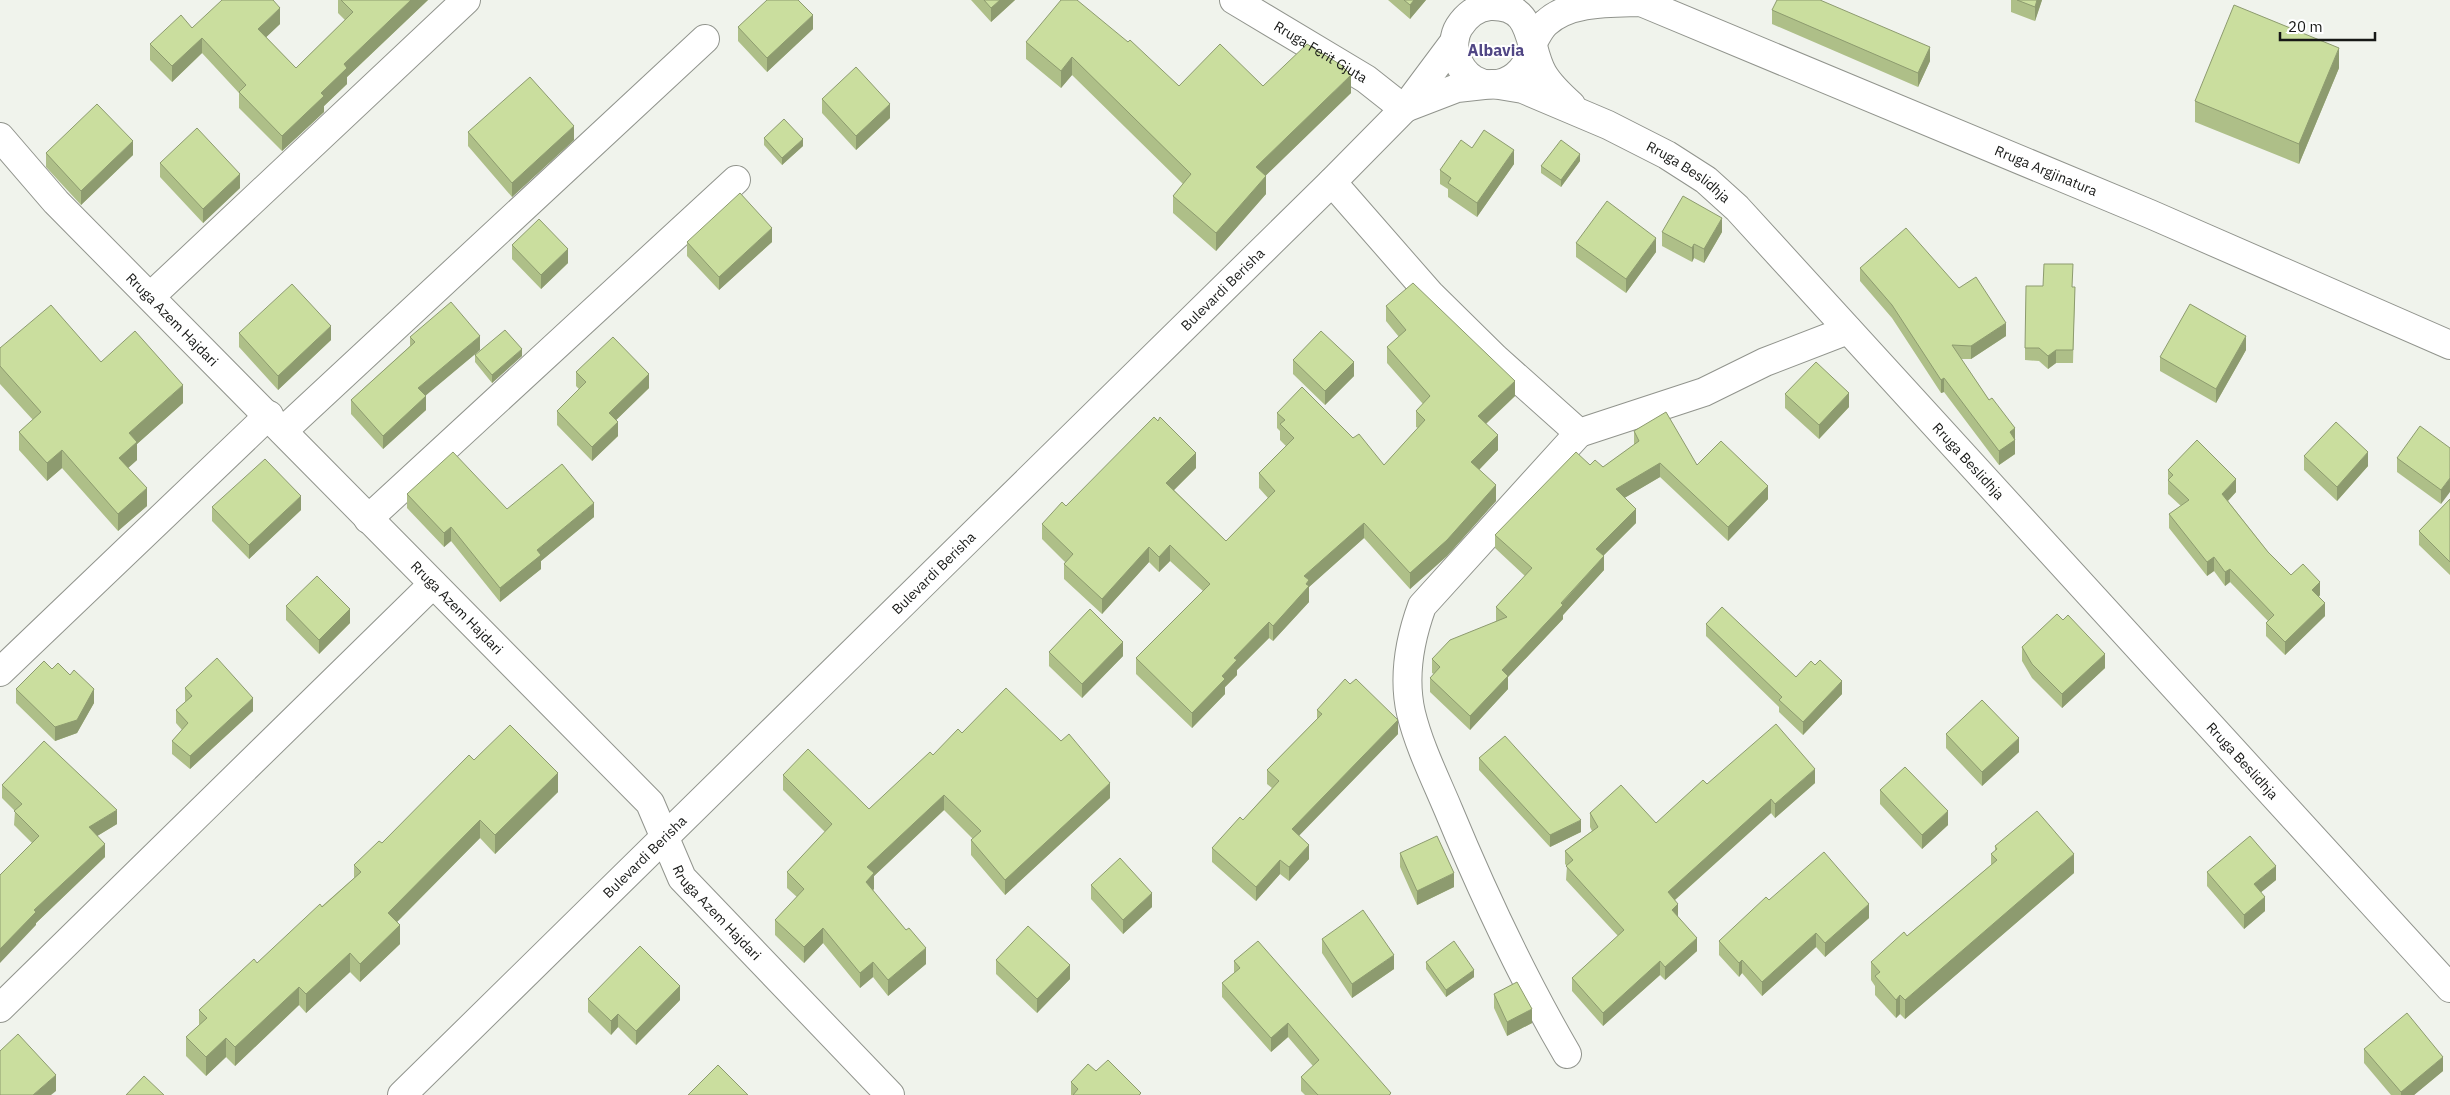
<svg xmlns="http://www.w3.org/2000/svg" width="2450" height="1095" font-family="'IBM Plex Sans',sans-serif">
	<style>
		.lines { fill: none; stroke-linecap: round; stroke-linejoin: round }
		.minor-casing { stroke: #91948d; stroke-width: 30 }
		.tertiary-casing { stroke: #91948d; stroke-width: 30 }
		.secondary-casing { stroke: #91948d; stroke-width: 30 }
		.minor { stroke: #fff; stroke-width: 28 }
		.tertiary { stroke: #fff; stroke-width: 28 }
		.secondary { stroke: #fff; stroke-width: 28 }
		.wall { fill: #aebf88 }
		.shaded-wall { fill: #8d9b6f }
		.building { fill: #cade9e; stroke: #8d9b6f }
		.labels { text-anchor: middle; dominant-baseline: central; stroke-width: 4; stroke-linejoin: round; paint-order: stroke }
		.street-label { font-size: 14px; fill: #171816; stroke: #fff }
		.quarter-label { font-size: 16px; font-weight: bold; fill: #504684; stroke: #fff }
	</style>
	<rect width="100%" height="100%" fill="#f0f3ec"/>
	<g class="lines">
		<defs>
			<g id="minor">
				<path id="s1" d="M 0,137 L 56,202 L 650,803 L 682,878 L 890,1095"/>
				<path d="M 1332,182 L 1430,294 L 1495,358 L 1579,433 L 1704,392 L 1765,362 L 1848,330"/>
				<path d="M 151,296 L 466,0"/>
				<path d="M 283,431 L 705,39"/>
				<path d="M 368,519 L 736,180"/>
				<path d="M 0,672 L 269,415"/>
				<path d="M 0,1008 L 433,584"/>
				<path d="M 1567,1054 C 1522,977 1482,891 1448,809 C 1435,778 1419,746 1411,713 C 1403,678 1410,639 1422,606 L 1579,433"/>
			</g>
			<g id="tertiary">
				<path id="s2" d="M 1234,0 L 1366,79 L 1404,109"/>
				<path id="s3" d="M 1631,0 L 1641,2 L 2150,214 L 2450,345"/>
				<path d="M 1533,42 C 1537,36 1540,28 1546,23 C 1570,1 1610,3 1641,2"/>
			</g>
			<g id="secondary">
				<path d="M 1533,42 C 1528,90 1471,101 1456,56 C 1453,47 1454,35 1459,27 C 1466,16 1477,7 1490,6 C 1536,4 1527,47 1543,74 C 1550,86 1561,96 1571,105"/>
				<path id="s4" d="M 1405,108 L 1457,88 L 1493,84 L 1523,89 L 1608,125 L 1667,155 L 1706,180 L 1737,208 L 2450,988"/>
				<path id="s5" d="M 402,1095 L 1332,182 L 1404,109 L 1454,42"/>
			</g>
		</defs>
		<use href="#minor" class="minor-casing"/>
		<use href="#tertiary" class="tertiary-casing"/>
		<use href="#secondary" class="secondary-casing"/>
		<use href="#minor" class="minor"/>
		<use href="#tertiary" class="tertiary"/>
		<use href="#secondary" class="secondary"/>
	</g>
	<path class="wall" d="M 338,0 L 428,0 L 347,77 L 347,84 L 324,106 L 324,112 L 282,151 L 239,108 L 239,93 L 202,53 L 172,82 L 150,60 L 150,44 L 192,28 L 280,24 L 266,37 L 296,68 L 345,20 L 338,13 Z
		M 971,0 L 1015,0 L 991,22 Z
		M 1388,0 L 1426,0 L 1410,19 Z
		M 2011,0 L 2042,0 L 2035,21 L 2011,12 Z
		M 1772,10 L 1930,61 L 1918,87 L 1772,24 Z
		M 738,27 L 813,29 L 767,72 L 738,41 Z
		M 1026,42 L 1179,86 L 1263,86 L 1351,93 L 1265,176 L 1266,194 L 1216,251 L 1173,213 L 1173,196 L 1183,184 L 1072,75 L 1061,88 L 1026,59 Z
		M 2339,68 L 2299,164 L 2195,122 L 2195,101 Z
		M 822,99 L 890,118 L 856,150 L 822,113 Z
		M 468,132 L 574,140 L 512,197 L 468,146 Z
		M 764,138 L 803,146 L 782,165 L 764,145 Z
		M 1472,148 L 1514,164 L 1477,217 L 1448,197 L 1448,189 L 1440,184 L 1440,170 Z
		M 46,153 L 133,155 L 81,205 L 46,167 Z
		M 1580,161 L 1561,187 L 1541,173 L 1541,166 Z
		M 160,163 L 240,188 L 203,223 L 160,177 Z
		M 1662,232 L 1722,232 L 1704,263 L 1694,258 L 1692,262 L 1662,246 Z
		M 687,242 L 772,242 L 719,290 L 687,256 Z
		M 1576,243 L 1656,252 L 1626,293 L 1576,257 Z
		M 512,245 L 568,263 L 541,289 L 512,259 Z
		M 1860,268 L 1959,288 L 2006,336 L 1971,359 L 1961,359 L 1989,400 L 2015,428 L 2015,454 L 1999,465 L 1944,392 L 1941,393 L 1892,318 L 1860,281 Z
		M 2073,287 L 2075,287 L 2073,363 L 2056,363 L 2048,369 L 2039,361 L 2025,360 L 2025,348 Z
		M 1386,306 L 1515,396 L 1486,424 L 1498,450 L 1479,470 L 1496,501 L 1447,556 L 1410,589 L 1364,538 L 1309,587 L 1309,602 L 1273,641 L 1269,638 L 1237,670 L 1237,675 L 1225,687 L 1225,694 L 1192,728 L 1136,674 L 1136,658 L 1203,591 L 1170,561 L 1159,572 L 1149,562 L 1102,614 L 1064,579 L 1064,564 L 1065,562 L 1042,539 L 1042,524 L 1066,506 L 1196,468 L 1174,490 L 1226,541 L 1268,498 L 1259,488 L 1259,473 L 1286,446 L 1280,440 L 1280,431 L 1277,428 L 1277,413 L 1353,438 L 1384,465 L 1418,428 L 1416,427 L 1416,411 L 1423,404 L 1387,363 L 1387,347 L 1399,337 L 1386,321 Z
		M 239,333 L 331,340 L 278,390 L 239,347 Z
		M 410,337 L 480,350 L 425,395 L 426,410 L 383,449 L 351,414 L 351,400 L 410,346 Z
		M 0,348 L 101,362 L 183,403 L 137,444 L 137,460 L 128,468 L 147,506 L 118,531 L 62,468 L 47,481 L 19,450 L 19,432 L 33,420 L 0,384 Z
		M 2246,350 L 2216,403 L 2160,371 L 2160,357 Z
		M 475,355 L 522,356 L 492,383 L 475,362 Z
		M 1293,360 L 1354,376 L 1325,405 L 1293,374 Z
		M 576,372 L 649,388 L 616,420 L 618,436 L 592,461 L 557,425 L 557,411 L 579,389 L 576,386 Z
		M 1785,394 L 1849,407 L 1819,439 L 1785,408 Z
		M 1634,431 L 1697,465 L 1768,499 L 1728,541 L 1660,477 L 1624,498 L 1636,523 L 1603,556 L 1604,570 L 1563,615 L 1563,619 L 1508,677 L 1508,689 L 1470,730 L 1430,692 L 1430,678 L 1434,674 L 1432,673 L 1432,659 L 1496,621 L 1496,607 L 1525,576 L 1495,548 L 1495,535 L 1590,465 L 1603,467 L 1634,445 Z
		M 2450,448 L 2441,504 L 2397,472 L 2397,458 Z
		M 2304,456 L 2368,466 L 2337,501 L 2304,470 Z
		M 2168,470 L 2236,492 L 2228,501 L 2268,552 L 2291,575 L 2320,595 L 2319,597 L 2325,616 L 2285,655 L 2266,636 L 2266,623 L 2268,621 L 2230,582 L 2225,586 L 2214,571 L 2207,576 L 2169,528 L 2169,514 L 2181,506 L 2168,494 Z
		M 407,494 L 507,509 L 594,517 L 541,561 L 541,569 L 500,602 L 451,541 L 444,547 L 407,508 Z
		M 2450,499 L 2450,575 L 2419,545 L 2419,531 Z
		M 212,507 L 301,510 L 249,559 L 212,521 Z
		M 286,606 L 350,623 L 319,654 L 286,620 Z
		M 1706,624 L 1796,677 L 1842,694 L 1803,735 L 1779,712 L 1779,707 L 1706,636 Z
		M 2022,647 L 2105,668 L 2062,708 L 2032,678 L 2022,661 Z
		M 1049,652 L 1123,656 L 1082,698 L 1049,666 Z
		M 185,688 L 253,711 L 190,769 L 172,754 L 172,741 L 182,730 L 176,723 L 176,710 L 185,702 Z
		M 16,689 L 94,703 L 77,733 L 55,741 L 16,703 Z
		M 1317,710 L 1398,734 L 1299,835 L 1309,859 L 1289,881 L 1280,874 L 1256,901 L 1212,862 L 1212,848 L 1243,820 L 1272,788 L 1267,784 L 1267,770 L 1317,719 Z
		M 962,733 L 1110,798 L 1005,895 L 971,855 L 971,840 L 973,839 L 944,810 L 874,876 L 874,889 L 873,890 L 926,964 L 888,996 L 873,977 L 860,988 L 823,943 L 804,963 L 775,935 L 775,920 L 797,897 L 787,888 L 787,872 L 825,832 L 783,790 L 783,775 L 869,809 L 933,755 Z
		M 1946,734 L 2019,752 L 1982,786 L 1946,748 Z
		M 1479,758 L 1581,832 L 1550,847 L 1479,770 Z
		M 474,760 L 558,792 L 495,854 L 480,838 L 397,922 L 400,944 L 360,982 L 350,972 L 306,1013 L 299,1005 L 235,1066 L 226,1057 L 206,1076 L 186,1056 L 186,1037 L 199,1025 L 199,1010 L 257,963 L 354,878 L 354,865 L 382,843 Z
		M 1815,783 L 1775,818 L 1771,813 L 1675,900 L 1678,917 L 1697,951 L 1665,980 L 1660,975 L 1603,1026 L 1572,991 L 1572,978 L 1618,936 L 1566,880 L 1567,866 L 1565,864 L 1565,851 L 1592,831 L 1590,827 L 1590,813 L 1656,823 L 1707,784 Z
		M 2,785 L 117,824 L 97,836 L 105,857 L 36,923 L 36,925 L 32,843 L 14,825 L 15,811 L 2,798 Z
		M 1880,790 L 1948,825 L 1922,849 L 1880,804 Z
		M 1995,846 L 2074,873 L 1905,1019 L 1900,1014 L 1896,1018 L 1875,995 L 1875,986 L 1871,980 L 1871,962 L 1907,936 L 1991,865 L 1991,854 L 1995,851 Z
		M 1400,853 L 1454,887 L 1417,905 L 1400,867 Z
		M 2207,872 L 2276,880 L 2261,892 L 2265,911 L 2244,929 L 2207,886 Z
		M 1091,885 L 1152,907 L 1123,934 L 1091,899 Z
		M 1769,900 L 1869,918 L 1825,957 L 1816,947 L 1762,996 L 1742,973 L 1739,977 L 1719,955 L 1719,941 Z
		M 1322,939 L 1394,969 L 1352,998 L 1322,953 Z
		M 996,960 L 1070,979 L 1037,1013 L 996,974 Z
		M 1234,961 L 1391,1095 L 1305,1095 L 1301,1091 L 1301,1077 L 1313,1066 L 1288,1037 L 1271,1052 L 1222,997 L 1222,983 L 1234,973 Z
		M 1426,962 L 1474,977 L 1446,997 L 1426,969 Z
		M 1494,994 L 1532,1023 L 1507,1036 L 1494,1008 Z
		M 588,999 L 680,1000 L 636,1045 L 618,1027 L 611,1035 L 588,1012 Z
		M 2364,1049 L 2443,1071 L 2414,1095 L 2391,1095 L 2364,1063 Z
		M 1096,1071 L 1141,1095 L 1071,1095 L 1071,1082 Z"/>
	<path class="shaded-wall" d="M 411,0 L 428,0 L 347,77 L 347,84 L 324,106 L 324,112 L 282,151 L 282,136 L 344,64 Z
		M 1000,0 L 1015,0 L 991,22 L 991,8 Z
		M 1414,0 L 1426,0 L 1410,19 L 1410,5 Z
		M 2037,0 L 2042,0 L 2035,21 L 2035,7 Z
		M 280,8 L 280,24 L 258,45 L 258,29 Z
		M 813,15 L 813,29 L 767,72 L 767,58 Z
		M 202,38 L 202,53 L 172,82 L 172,66 Z
		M 1930,47 L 1930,61 L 1918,87 L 1918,73 Z
		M 2339,48 L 2339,68 L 2299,164 L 2299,144 Z
		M 1072,57 L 1072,75 L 1061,88 L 1061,71 Z
		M 1351,75 L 1351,93 L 1256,185 L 1256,167 Z
		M 890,104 L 890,118 L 856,150 L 856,136 Z
		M 574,126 L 574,140 L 512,197 L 512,183 Z
		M 803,139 L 803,146 L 782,165 L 782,158 Z
		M 133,141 L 133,155 L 81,205 L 81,191 Z
		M 1514,150 L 1514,164 L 1477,217 L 1477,203 Z
		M 1580,154 L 1580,161 L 1561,187 L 1561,180 Z
		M 240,174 L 240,188 L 203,223 L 203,209 Z
		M 1266,176 L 1266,194 L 1216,251 L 1216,233 Z
		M 1722,218 L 1722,232 L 1704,263 L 1704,249 Z
		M 772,228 L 772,242 L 719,290 L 719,277 Z
		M 1656,238 L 1656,252 L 1626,293 L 1626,279 Z
		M 1694,244 L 1694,258 L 1692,262 L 1692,248 Z
		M 568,249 L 568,263 L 541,289 L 541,275 Z
		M 2006,323 L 2006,336 L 1971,359 L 1971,346 Z
		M 331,326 L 331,340 L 278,390 L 278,376 Z
		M 480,336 L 480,350 L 418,402 L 418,388 Z
		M 2246,336 L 2246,350 L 2216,403 L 2216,389 Z
		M 522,349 L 522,356 L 492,383 L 492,375 Z
		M 2056,350 L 2056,363 L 2048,369 L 2048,356 Z
		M 1354,362 L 1354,376 L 1325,405 L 1325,391 Z
		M 649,374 L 649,388 L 609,427 L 609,413 Z
		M 1944,378 L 1944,392 L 1941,393 L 1941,380 Z
		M 1515,381 L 1515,396 L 1478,431 L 1478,416 Z
		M 183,385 L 183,403 L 137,444 L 137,460 L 119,476 L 119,458 L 129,433 Z
		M 1849,393 L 1849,407 L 1819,439 L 1819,425 Z
		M 426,396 L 426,410 L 383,449 L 383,436 Z
		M 618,422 L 618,436 L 592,461 L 592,447 Z
		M 2015,428 L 2015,454 L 1999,465 L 1999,451 L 2010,432 Z
		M 1498,435 L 1498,450 L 1471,478 L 1471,462 Z
		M 62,450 L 62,468 L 47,481 L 47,463 Z
		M 2368,452 L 2368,466 L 2337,501 L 2337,487 Z
		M 1196,453 L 1196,468 L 1166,498 L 1166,483 Z
		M 1660,463 L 1660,477 L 1616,503 L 1616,489 Z
		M 2450,478 L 2450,492 L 2441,504 L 2441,490 Z
		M 2236,479 L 2236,492 L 2222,507 L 2222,494 Z
		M 1496,485 L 1496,501 L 1447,556 L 1410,589 L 1410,573 Z
		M 1768,486 L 1768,499 L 1728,541 L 1728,527 Z
		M 147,488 L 147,506 L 118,531 L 118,514 Z
		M 301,496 L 301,510 L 249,559 L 249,545 Z
		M 594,503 L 594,517 L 541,561 L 541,569 L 500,602 L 500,588 L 537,550 Z
		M 1636,509 L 1636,523 L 1596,563 L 1596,549 Z
		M 1364,523 L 1364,538 L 1309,587 L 1309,602 L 1273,641 L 1273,626 L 1304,576 Z
		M 451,527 L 451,541 L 444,547 L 444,533 Z
		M 1170,545 L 1170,561 L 1159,572 L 1159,557 Z
		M 1149,547 L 1149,562 L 1102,614 L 1102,599 Z
		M 1604,556 L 1604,570 L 1563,615 L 1563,619 L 1508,677 L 1508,689 L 1470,730 L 1470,716 L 1502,670 Z
		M 2214,557 L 2214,571 L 2207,576 L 2207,562 Z
		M 2230,569 L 2230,582 L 2225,586 L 2225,572 Z
		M 2320,582 L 2320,595 L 2312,603 L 2312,590 Z
		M 2325,603 L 2325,616 L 2285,655 L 2285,642 Z
		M 350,609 L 350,623 L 319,654 L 319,640 Z
		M 1269,622 L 1269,638 L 1237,670 L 1237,675 L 1225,687 L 1225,694 L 1192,728 L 1192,713 L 1222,676 L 1234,658 Z
		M 1123,642 L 1123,656 L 1082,698 L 1082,684 Z
		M 2105,654 L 2105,668 L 2062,708 L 2062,694 Z
		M 1842,681 L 1842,694 L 1803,735 L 1803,722 Z
		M 94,689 L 94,703 L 77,733 L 55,741 L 55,727 Z
		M 253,698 L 253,711 L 190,769 L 190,756 Z
		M 1398,720 L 1398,734 L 1292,843 L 1292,829 Z
		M 2019,738 L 2019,752 L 1982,786 L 1982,772 Z
		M 1815,769 L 1815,783 L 1775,818 L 1775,804 Z
		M 558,773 L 558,792 L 495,854 L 495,835 Z
		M 1110,783 L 1110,798 L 1005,895 L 1005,880 Z
		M 944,795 L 944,810 L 874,876 L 874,889 L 866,897 L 866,882 L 867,867 Z
		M 1771,799 L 1771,813 L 1668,906 L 1668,892 Z
		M 117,810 L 117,824 L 89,841 L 89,827 Z
		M 1948,811 L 1948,825 L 1922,849 L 1922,835 Z
		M 480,820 L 480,838 L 388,931 L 388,913 Z
		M 1581,820 L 1581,832 L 1550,847 L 1550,835 Z
		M 105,844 L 105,857 L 36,923 L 36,925 L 0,963 L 0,949 L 34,910 Z
		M 1309,845 L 1309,859 L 1289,881 L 1289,867 Z
		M 2074,854 L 2074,873 L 1905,1019 L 1905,1000 Z
		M 1280,860 L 1280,874 L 1256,901 L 1256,887 Z
		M 2276,866 L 2276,880 L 2254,898 L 2254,884 Z
		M 1454,873 L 1454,887 L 1417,905 L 1417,891 Z
		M 1152,893 L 1152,907 L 1123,934 L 1123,920 Z
		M 2265,897 L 2265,911 L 2244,929 L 2244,915 Z
		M 1678,904 L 1678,917 L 1672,910 Z
		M 1869,904 L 1869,918 L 1825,957 L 1825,943 Z
		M 400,925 L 400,944 L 360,982 L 360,964 Z
		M 823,928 L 823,943 L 804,963 L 804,947 Z
		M 1816,933 L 1816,947 L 1762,996 L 1762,982 Z
		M 1697,938 L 1697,951 L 1665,980 L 1665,967 Z
		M 926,948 L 926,964 L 888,996 L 888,980 Z
		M 350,953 L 350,972 L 306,1013 L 306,994 Z
		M 1394,955 L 1394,969 L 1352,998 L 1352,984 Z
		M 1742,960 L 1742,973 L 1739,977 L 1739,963 Z
		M 1660,961 L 1660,975 L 1603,1026 L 1603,1013 Z
		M 873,962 L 873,977 L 860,988 L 860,973 Z
		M 1070,965 L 1070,979 L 1037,1013 L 1037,999 Z
		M 1474,970 L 1474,977 L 1446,997 L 1446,990 Z
		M 680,986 L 680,1000 L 636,1045 L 636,1031 Z
		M 299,987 L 299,1005 L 235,1066 L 235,1047 Z
		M 1900,995 L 1900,1014 L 1896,1018 L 1896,1000 Z
		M 1532,1009 L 1532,1023 L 1507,1036 L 1507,1022 Z
		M 618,1014 L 618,1027 L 611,1035 L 611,1021 Z
		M 1288,1023 L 1288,1037 L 1271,1052 L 1271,1038 Z
		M 226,1038 L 226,1057 L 206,1076 L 206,1057 Z
		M 2443,1057 L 2443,1071 L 2414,1095 L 2401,1095 L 2401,1092 Z
		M 56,1075 L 56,1091 L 51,1095 L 33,1095 Z"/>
	<path class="building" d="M 222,0 L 273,0 L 280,8 L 258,29 L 296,68 L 353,12 L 341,0 L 411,0 L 344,64 L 347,68 L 321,93 L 324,96 L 282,136 L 239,92 L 246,85 L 202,38 L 172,66 L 150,44 L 181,15 L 192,28 Z
		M 767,0 L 798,0 L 813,15 L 767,58 L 738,27 Z
		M 984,0 L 1000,0 L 991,8 Z
		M 1061,0 L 1077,0 L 1128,42 L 1130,40 L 1179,86 L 1220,44 L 1263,86 L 1307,44 L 1341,65 L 1351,75 L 1256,167 L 1266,176 L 1216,233 L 1173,196 L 1191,174 L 1072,57 L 1061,71 L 1026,42 Z
		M 1404,0 L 1414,0 L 1410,5 Z
		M 1777,0 L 1820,0 L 1930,47 L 1918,73 L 1772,10 Z
		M 2017,0 L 2037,0 L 2035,7 Z
		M 2234,5 L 2339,48 L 2299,144 L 2195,101 Z
		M 856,67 L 890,104 L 856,136 L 822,99 Z
		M 530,77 L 574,126 L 512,183 L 468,132 Z
		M 97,104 L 133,141 L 81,191 L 46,153 Z
		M 784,119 L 803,139 L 782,158 L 764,138 Z
		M 197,128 L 240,174 L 203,209 L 160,163 Z
		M 1484,130 L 1514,150 L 1477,203 L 1448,183 L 1451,178 L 1440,170 L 1461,140 L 1472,148 Z
		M 1561,140 L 1580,154 L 1561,180 L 1541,166 Z
		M 740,193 L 772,228 L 719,277 L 687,242 Z
		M 1683,196 L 1722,218 L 1704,249 L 1694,244 L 1692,248 L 1662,232 Z
		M 1607,201 L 1656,238 L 1626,279 L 1576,243 Z
		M 539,219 L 568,249 L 541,275 L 512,245 Z
		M 1906,228 L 1959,288 L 1976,277 L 2006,323 L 1971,346 L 1952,345 L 1989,400 L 1992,398 L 2015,428 L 2010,432 L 2015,440 L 1999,451 L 1944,378 L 1941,380 L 1892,305 L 1860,268 Z
		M 2044,264 L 2073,264 L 2072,287 L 2075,287 L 2073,350 L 2056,350 L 2048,356 L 2039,348 L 2025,348 L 2026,286 L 2043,286 Z
		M 1413,283 L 1515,381 L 1478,416 L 1498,435 L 1471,462 L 1496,485 L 1447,540 L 1410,573 L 1364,523 L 1304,576 L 1309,580 L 1306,584 L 1309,586 L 1273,626 L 1269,622 L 1234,658 L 1237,660 L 1222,676 L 1225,679 L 1192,713 L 1136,658 L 1210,584 L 1170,545 L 1159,557 L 1149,547 L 1102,599 L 1064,564 L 1073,554 L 1042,524 L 1062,502 L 1066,506 L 1154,417 L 1158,421 L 1160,417 L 1196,453 L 1166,483 L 1226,541 L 1275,491 L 1259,473 L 1294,438 L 1280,424 L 1285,420 L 1277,413 L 1302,387 L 1353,438 L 1359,434 L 1384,465 L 1425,420 L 1416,411 L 1430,396 L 1387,347 L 1406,330 L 1386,306 Z
		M 292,284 L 331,326 L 278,376 L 239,333 Z
		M 451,302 L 480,336 L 418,388 L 426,396 L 383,436 L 351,400 L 415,342 L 410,337 Z
		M 2190,304 L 2246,336 L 2216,389 L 2160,357 Z
		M 51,305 L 101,362 L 135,331 L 183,385 L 129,433 L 137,442 L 119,458 L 147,488 L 118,514 L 62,450 L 47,463 L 19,432 L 41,412 L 0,366 L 0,348 Z
		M 505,330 L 522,349 L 492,375 L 475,355 Z
		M 1321,331 L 1354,362 L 1325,391 L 1293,360 Z
		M 613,337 L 649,374 L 609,413 L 618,422 L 592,447 L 557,411 L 586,382 L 576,372 Z
		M 1816,362 L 1849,393 L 1819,425 L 1785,394 Z
		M 1666,412 L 1697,465 L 1721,441 L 1768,486 L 1728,527 L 1660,463 L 1616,489 L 1636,509 L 1596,549 L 1604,556 L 1561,603 L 1563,605 L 1502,670 L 1508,676 L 1470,716 L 1430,678 L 1440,667 L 1432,659 L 1450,640 L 1507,617 L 1496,607 L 1532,568 L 1495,535 L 1576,452 L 1590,465 L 1595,460 L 1603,467 L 1639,441 L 1634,431 Z
		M 2336,422 L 2368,452 L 2337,487 L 2304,456 Z
		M 2420,426 L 2450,448 L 2450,478 L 2441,490 L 2397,458 Z
		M 2197,440 L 2236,479 L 2222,494 L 2268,552 L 2291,575 L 2303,564 L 2320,582 L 2312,590 L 2325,603 L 2285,642 L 2266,623 L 2274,615 L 2230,569 L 2225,572 L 2214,557 L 2207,562 L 2169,514 L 2189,500 L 2168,480 L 2173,475 L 2168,470 Z
		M 453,452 L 507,509 L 562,464 L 594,503 L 537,550 L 541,555 L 500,588 L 451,527 L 444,533 L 407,494 Z
		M 265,459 L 301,496 L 249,545 L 212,507 Z
		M 2450,499 L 2450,562 L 2419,531 Z
		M 317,576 L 350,609 L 319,640 L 286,606 Z
		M 1722,607 L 1796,677 L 1811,661 L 1815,665 L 1820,660 L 1842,681 L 1803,722 L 1779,700 L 1782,697 L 1706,624 Z
		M 1090,609 L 1123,642 L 1082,684 L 1049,652 Z
		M 2057,614 L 2063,620 L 2068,615 L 2105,654 L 2062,694 L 2032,664 L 2022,647 Z
		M 217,658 L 253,698 L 190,756 L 172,741 L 188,723 L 176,710 L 192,696 L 185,688 Z
		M 44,661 L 52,669 L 58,663 L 70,675 L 74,670 L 94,689 L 77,720 L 55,727 L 16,689 Z
		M 1345,679 L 1350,684 L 1356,679 L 1398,720 L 1292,829 L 1309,845 L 1289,867 L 1280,860 L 1256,887 L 1212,848 L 1240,817 L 1243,820 L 1279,781 L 1267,770 L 1322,714 L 1317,710 Z
		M 1006,688 L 1061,741 L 1069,734 L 1110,783 L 1005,880 L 971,840 L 981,831 L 944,795 L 867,867 L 874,873 L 866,882 L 906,930 L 909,928 L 926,948 L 888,980 L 873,962 L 860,973 L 823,928 L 804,947 L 775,920 L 804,889 L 787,872 L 832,824 L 783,775 L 808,749 L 869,809 L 930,752 L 933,755 L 958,729 L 962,733 Z
		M 1982,700 L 2019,738 L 1982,772 L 1946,734 Z
		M 1776,724 L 1815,769 L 1775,804 L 1771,799 L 1668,892 L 1678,904 L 1672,910 L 1697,938 L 1665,967 L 1660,961 L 1603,1013 L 1572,978 L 1624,930 L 1566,866 L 1573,860 L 1565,851 L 1598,827 L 1590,813 L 1621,785 L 1656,823 L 1703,780 L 1707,784 Z
		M 510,725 L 558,773 L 495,835 L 480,820 L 388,913 L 400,925 L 360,964 L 350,953 L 306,994 L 299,987 L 235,1047 L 226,1038 L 206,1057 L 186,1037 L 207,1018 L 199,1010 L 254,959 L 257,963 L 320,904 L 322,907 L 361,872 L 354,865 L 379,841 L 382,843 L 469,755 L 474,760 Z
		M 1505,736 L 1581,820 L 1550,835 L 1479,758 Z
		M 44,741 L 117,810 L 89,827 L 105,844 L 34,910 L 36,912 L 0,949 L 0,875 L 39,836 L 14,811 L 22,804 L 2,785 Z
		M 1905,767 L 1948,811 L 1922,835 L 1880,790 Z
		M 2037,811 L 2074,854 L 1905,1000 L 1900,995 L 1896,1000 L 1875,976 L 1880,972 L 1871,962 L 1904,932 L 1907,936 L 1997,860 L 1991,854 L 1997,849 L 1995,846 Z
		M 1437,836 L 1454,873 L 1417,891 L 1400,853 Z
		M 2250,836 L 2276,866 L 2254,884 L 2265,897 L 2244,915 L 2207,872 Z
		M 1824,852 L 1869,904 L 1825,943 L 1816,933 L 1762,982 L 1742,960 L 1739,963 L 1719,941 L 1766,897 L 1769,900 Z
		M 1120,858 L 1152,893 L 1123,920 L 1091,885 Z
		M 1363,910 L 1394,955 L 1352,984 L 1322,939 Z
		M 1028,926 L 1070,965 L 1037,999 L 996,960 Z
		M 1258,941 L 1391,1093 L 1389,1095 L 1318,1095 L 1301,1077 L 1319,1060 L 1288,1023 L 1271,1038 L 1222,983 L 1240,968 L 1234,961 Z
		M 1454,941 L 1474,970 L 1446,990 L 1426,962 Z
		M 640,946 L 680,986 L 636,1031 L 618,1014 L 611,1021 L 588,999 Z
		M 1517,982 L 1532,1009 L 1507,1022 L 1494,994 Z
		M 2407,1013 L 2443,1057 L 2401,1092 L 2364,1049 Z
		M 18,1034 L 56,1075 L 33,1095 L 0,1095 L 0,1051 Z
		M 1108,1060 L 1141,1093 L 1139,1095 L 1073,1095 L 1078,1089 L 1071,1082 L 1088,1064 L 1096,1071 Z
		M 718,1065 L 748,1095 L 688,1095 Z
		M 144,1076 L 164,1095 L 126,1095 Z"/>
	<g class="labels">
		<g class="street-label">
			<text stroke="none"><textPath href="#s2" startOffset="101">Rruga Ferit Gjuta</textPath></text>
			<text stroke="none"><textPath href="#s3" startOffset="449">Rruga Argjinatura</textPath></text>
			<text stroke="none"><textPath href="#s4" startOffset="308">Rruga Beslidhja</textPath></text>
			<text stroke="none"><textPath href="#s5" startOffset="1150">Bulevardi Berisha</textPath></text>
			<text stroke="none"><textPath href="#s1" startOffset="251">Rruga Azem Hajdari</textPath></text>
			<text stroke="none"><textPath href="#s4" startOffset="712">Rruga Beslidhja</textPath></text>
			<text stroke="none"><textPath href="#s5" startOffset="745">Bulevardi Berisha</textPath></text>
			<text stroke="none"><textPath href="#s1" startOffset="656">Rruga Azem Hajdari</textPath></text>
			<text stroke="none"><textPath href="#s4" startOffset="1118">Rruga Beslidhja</textPath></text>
			<text stroke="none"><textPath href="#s5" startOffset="340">Bulevardi Berisha</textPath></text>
			<text stroke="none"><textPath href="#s1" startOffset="1061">Rruga Azem Hajdari</textPath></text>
		</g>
		<g class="quarter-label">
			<text x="1496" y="50">Albavia</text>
		</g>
	</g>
	<path d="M2280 32v8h95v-8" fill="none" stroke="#171816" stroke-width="2.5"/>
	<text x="2288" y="32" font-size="15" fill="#171816" stroke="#ffffff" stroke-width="4" paint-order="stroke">20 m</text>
</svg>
